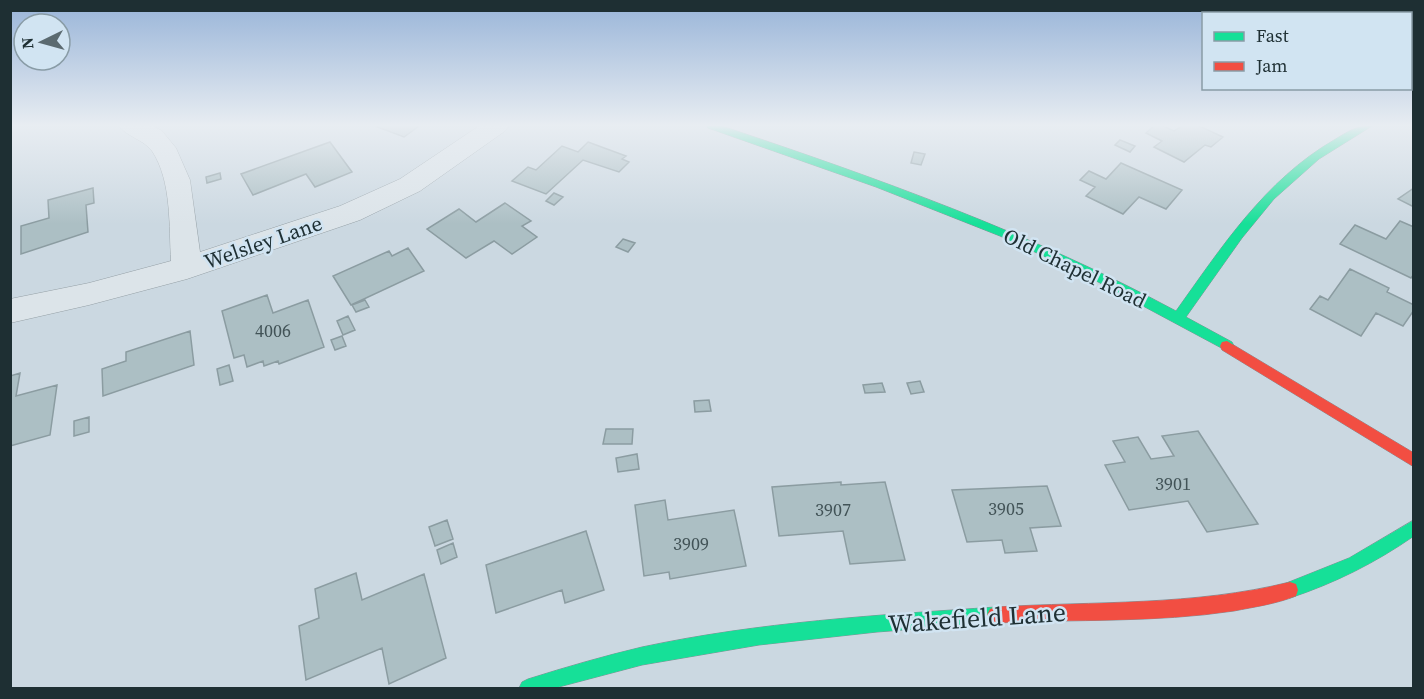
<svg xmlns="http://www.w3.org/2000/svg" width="1424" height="699" font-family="'Source Serif 4',serif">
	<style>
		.building { fill: #acbfc4; stroke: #8b9ca1; stroke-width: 1.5 }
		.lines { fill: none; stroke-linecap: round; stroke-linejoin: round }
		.street-casing { stroke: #95a0a6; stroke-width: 1 }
		.fast-casing { stroke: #849096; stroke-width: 1 }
		.jam-casing { stroke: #849096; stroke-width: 1 }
		.street { fill: #dce4e9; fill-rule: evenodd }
		.fast { fill: #16e098; fill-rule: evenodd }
		.jam { fill: #f24e42; fill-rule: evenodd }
		.labels { text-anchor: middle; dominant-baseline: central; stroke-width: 5; stroke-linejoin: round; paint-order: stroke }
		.number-label { font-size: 18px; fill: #425357 }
		.street-label { font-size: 21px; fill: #1e2f33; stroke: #d1e4f2 }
		.near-street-label { font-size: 26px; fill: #1e2f33; stroke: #d1e4f2 }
	</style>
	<rect width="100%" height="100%" fill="#cbd8e1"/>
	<path class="building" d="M 375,126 L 419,126 L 404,137 Z
		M 1154,126 L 1163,126 L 1174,131 L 1182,126 L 1199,126 L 1223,137 L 1211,147 L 1205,145 L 1184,162 L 1154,147 L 1162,141 L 1146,133 Z
		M 1120,140 L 1135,146 L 1130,152 L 1115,145 Z
		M 330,142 L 352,172 L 315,187 L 306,174 L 253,195 L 241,174 Z
		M 588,142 L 626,156 L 622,159 L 629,162 L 619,172 L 583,160 L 546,194 L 512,181 L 528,167 L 536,170 L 562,146 L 578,152 Z
		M 914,152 L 925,154 L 921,165 L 911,163 Z
		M 1121,163 L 1182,190 L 1166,209 L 1139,197 L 1123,214 L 1086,196 L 1095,187 L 1080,180 L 1089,171 L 1106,179 Z
		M 220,173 L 221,179 L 207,183 L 206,177 Z
		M 93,188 L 94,203 L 86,205 L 88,232 L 21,254 L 21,226 L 49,218 L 48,200 Z
		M 1414,188 L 1414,207 L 1398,199 Z
		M 554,193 L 563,197 L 554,205 L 546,201 Z
		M 505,203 L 531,221 L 522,226 L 537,237 L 512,254 L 494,241 L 466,258 L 427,229 L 459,209 L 476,222 Z
		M 1400,221 L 1414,227 L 1414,274 L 1411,278 L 1340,244 L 1355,225 L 1386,239 Z
		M 623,239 L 635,243 L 628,252 L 616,247 Z
		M 408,248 L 424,271 L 351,305 L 333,276 L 389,251 L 392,256 Z
		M 1350,269 L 1389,288 L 1387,292 L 1414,305 L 1414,310 L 1403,326 L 1376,313 L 1361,336 L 1310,309 L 1320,296 L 1328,300 Z
		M 267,295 L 273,313 L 308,300 L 324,347 L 279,364 L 278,361 L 264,366 L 263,361 L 247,367 L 244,355 L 234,358 L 222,311 Z
		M 365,300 L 369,307 L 356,312 L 352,305 Z
		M 348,316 L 355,330 L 343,335 L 337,321 Z
		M 190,331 L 194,365 L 103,396 L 102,369 L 126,361 L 126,352 Z
		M 342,336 L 346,346 L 335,350 L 331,340 Z
		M 229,365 L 233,381 L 220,385 L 217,369 Z
		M 20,373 L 16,396 L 57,385 L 50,435 L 10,446 L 10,376 Z
		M 920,381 L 924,392 L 911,394 L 907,383 Z
		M 882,383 L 885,392 L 865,393 L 863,385 Z
		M 709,400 L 711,411 L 695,412 L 694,401 Z
		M 89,417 L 89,432 L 74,436 L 74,421 Z
		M 606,429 L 633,429 L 632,444 L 603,444 Z
		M 1198,431 L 1258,524 L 1207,532 L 1188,501 L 1129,510 L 1105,465 L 1125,462 L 1113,441 L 1138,437 L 1151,459 L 1174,456 L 1162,436 Z
		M 637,454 L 639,469 L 618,472 L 616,458 Z
		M 841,482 L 841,485 L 885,482 L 905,560 L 850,564 L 843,531 L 779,536 L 772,487 Z
		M 1047,486 L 1061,526 L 1030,528 L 1037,551 L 1005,553 L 1002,540 L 967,542 L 952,490 Z
		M 665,500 L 668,520 L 734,510 L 746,566 L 670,579 L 669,572 L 644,576 L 635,505 Z
		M 447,520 L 453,539 L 435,546 L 429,527 Z
		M 586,531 L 604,590 L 565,603 L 562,590 L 496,613 L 486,565 Z
		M 453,543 L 457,557 L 441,564 L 437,550 Z
		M 356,573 L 362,600 L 424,574 L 446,658 L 389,684 L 382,648 L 306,680 L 299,626 L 319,618 L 315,589 Z"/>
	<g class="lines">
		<defs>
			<path id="street" d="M 119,126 L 153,126 L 162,131 L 176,148 L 190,180 L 200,252 L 340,206 L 400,179 L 479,126 L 509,126 L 505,131 L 420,191 L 360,220 L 187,279 L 89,305 L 10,323 L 10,299 L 89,283 L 171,261 C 169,227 172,181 152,151 C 143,139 127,137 119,126 Z"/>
			<path id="fast" d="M 707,126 L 722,126 C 877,178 1031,233 1176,311 C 1221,248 1265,180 1334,140 C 1347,132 1357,125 1372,126 L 1319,159 L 1274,199 L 1242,238 L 1186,317 L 1232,342 L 1234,346 L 1232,350 L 1227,351 L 1087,276 L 1000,236 L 876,187 L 708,128 Z
				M 1414,520 L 1414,536 C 1375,563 1335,583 1290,598 L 1284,596 L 1282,590 L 1284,584 L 1349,558 Z
				M 996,607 L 1002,609 L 1005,615 L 1002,621 L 996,623 L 877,632 L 759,645 L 642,665 L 555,688 L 519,688 L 522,682 L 528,679 C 566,667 604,656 642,647 C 759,622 878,615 996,607 Z"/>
			<path id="jam" d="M 1227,341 L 1414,453 L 1414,467 L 1222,350 L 1220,346 L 1222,342 Z
				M 1290,582 L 1296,584 L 1298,590 L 1296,596 C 1276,604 1254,607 1234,611 C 1155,623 1075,619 996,623 L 990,621 L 987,615 L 990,609 L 996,607 C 1095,601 1193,606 1290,582 Z"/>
		</defs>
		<use href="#street" class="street-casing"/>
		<use href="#fast" class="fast-casing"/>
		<use href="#jam" class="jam-casing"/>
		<use href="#street" class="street"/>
		<use href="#fast" class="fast"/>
		<use href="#jam" class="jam"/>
	</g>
	<linearGradient id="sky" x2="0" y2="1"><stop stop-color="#98b4d8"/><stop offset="0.56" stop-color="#e8edf2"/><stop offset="1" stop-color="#e8edf2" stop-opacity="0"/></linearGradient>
	<rect width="1424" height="224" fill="url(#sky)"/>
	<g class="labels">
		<g class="number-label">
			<text x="273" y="330">4006</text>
			<text x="1173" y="483">3901</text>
			<text x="1006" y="508">3905</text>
			<text x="833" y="509">3907</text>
			<text x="691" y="543">3909</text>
		</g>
		<g class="street-label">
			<text transform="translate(263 242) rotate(-19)">Welsley Lane</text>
			<text transform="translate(1075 268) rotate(26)">Old Chapel Road</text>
		</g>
		<g class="near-street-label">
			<text transform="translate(977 618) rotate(-4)">Wakefield Lane</text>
		</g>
	</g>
	<rect width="1424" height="699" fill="none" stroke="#1e2f33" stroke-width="24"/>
	<rect x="1202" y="12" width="210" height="78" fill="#d1e4f2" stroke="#899ca6" stroke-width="1.5"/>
	<rect x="1214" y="32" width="30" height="9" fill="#16e098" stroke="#899ca6" stroke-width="1.5"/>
	<text x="1256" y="42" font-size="18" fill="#1e2f33">Fast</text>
	<rect x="1214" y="62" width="30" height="9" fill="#f24e42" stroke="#899ca6" stroke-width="1.5"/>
	<text x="1256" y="72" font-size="18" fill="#1e2f33">Jam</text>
	<g transform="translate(42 42) rotate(265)"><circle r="28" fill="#d1e4f2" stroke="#899ca6" stroke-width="1.5"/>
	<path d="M0-4.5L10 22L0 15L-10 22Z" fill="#5b6a70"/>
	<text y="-9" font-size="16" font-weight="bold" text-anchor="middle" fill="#1e2f33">N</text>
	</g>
</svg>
